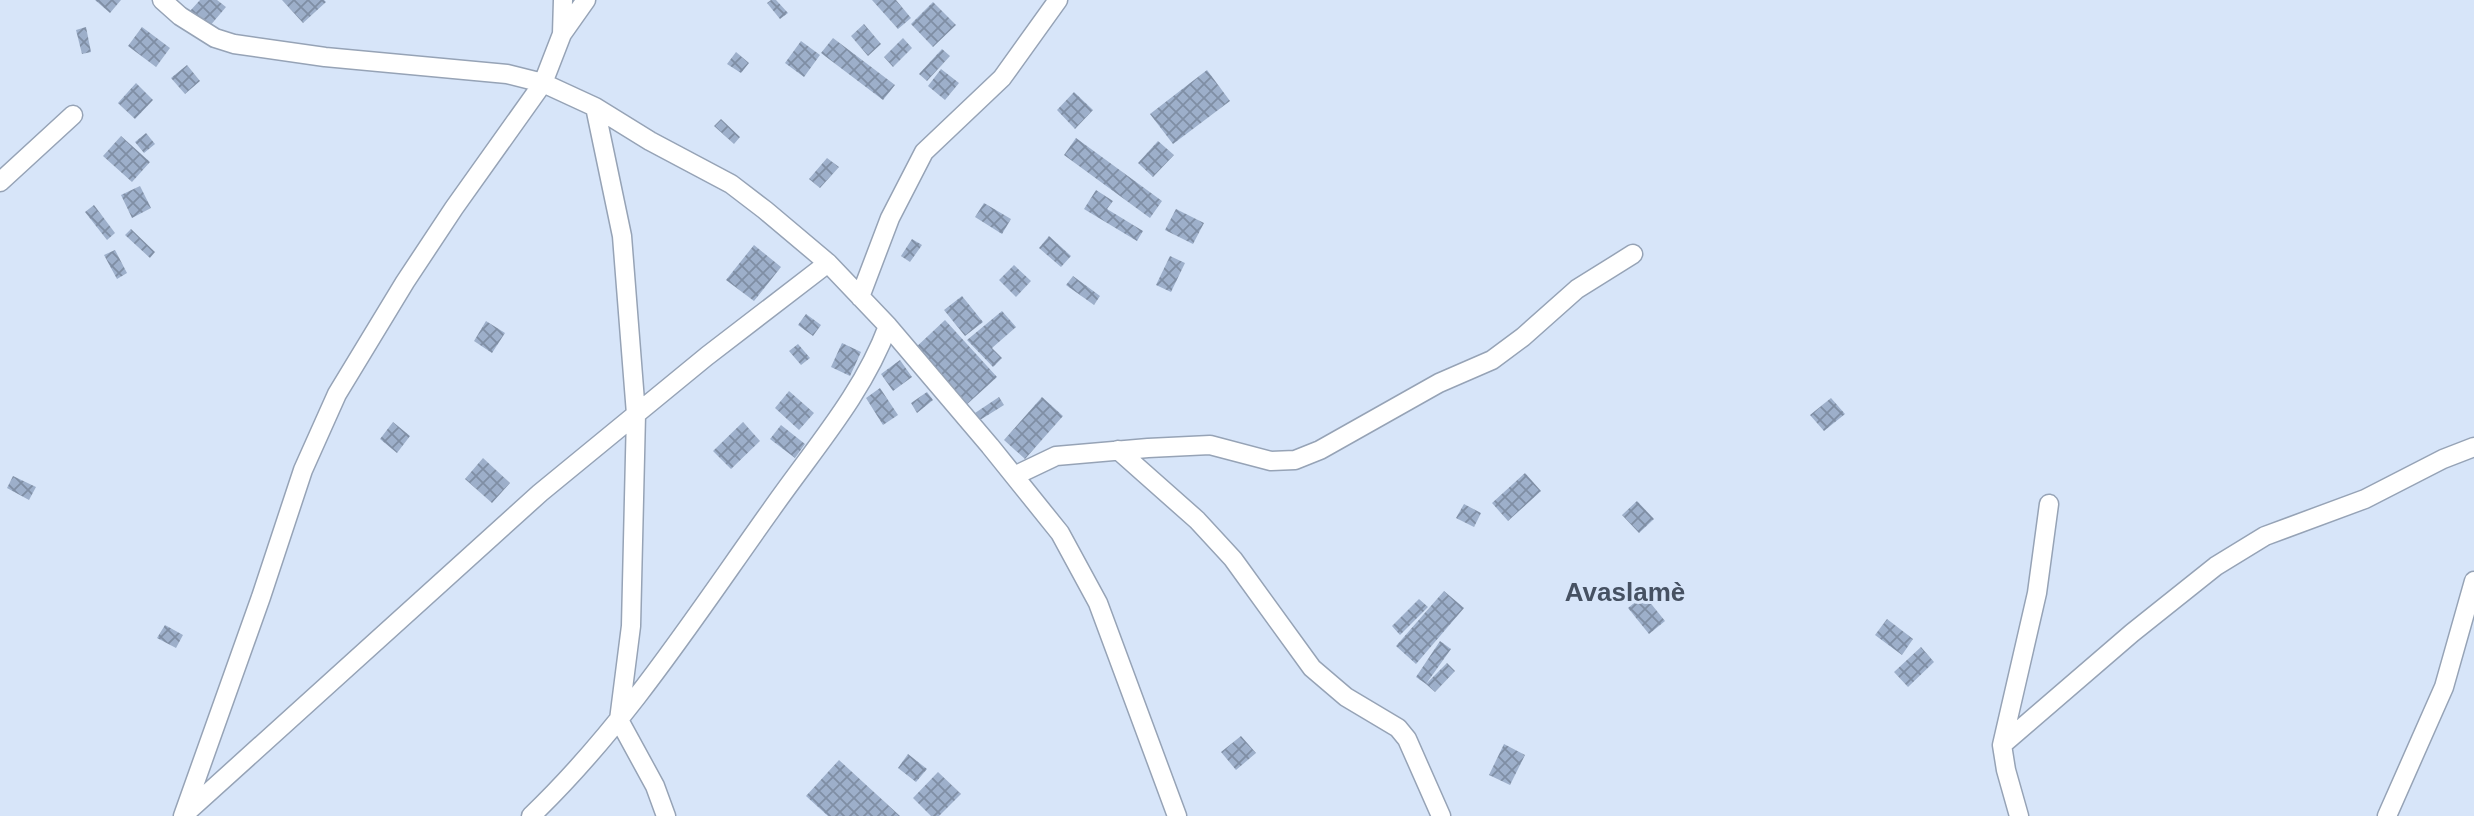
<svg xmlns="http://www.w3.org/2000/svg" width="2474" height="816" font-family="Helvetica,sans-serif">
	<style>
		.building { fill: url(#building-cross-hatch) }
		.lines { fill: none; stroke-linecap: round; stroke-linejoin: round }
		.street-casing { stroke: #96a3b6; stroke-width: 21 }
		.street { stroke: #fff; stroke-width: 18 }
		.labels { text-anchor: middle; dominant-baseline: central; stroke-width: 6; stroke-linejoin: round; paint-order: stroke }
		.quarter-label { font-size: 26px; font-weight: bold; fill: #465162; stroke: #d7e5f9 }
	</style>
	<defs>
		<pattern id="building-cross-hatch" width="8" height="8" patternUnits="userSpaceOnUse" patternTransform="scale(1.75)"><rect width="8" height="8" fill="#9dafca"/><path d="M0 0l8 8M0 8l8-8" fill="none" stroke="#7f8ea4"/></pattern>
	</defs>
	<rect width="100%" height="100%" fill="#d7e5f9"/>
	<path class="building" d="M 95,0 L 121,0 L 110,13 Z
		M 200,0 L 217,0 L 226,7 L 209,27 L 190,11 Z
		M 282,0 L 324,0 L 326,2 L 303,23 Z
		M 771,0 L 776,0 L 788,13 L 780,19 L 767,3 Z
		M 872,0 L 896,0 L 911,18 L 898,29 Z
		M 933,2 L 956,25 L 933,47 L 911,24 Z
		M 864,24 L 881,44 L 868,56 L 851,36 Z
		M 86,27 L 91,52 L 82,54 L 76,30 Z
		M 142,27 L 170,48 L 156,67 L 128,46 Z
		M 833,38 L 895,85 L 883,100 L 821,53 Z
		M 903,38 L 912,48 L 893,67 L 884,57 Z
		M 801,41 L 820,55 L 804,77 L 785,63 Z
		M 942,49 L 950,56 L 927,81 L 919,74 Z
		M 736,52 L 749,63 L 741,73 L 727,64 Z
		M 187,65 L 200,81 L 185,94 L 171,78 Z
		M 941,69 L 959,83 L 945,100 L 928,86 Z
		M 1207,70 L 1230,101 L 1173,144 L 1150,114 Z
		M 136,83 L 153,100 L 135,119 L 118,103 Z
		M 1074,92 L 1093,110 L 1075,129 L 1057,110 Z
		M 721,119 L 740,137 L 734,144 L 714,126 Z
		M 146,133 L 155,144 L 144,153 L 135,142 Z
		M 121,136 L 150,162 L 132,182 L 103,156 Z
		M 1076,138 L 1162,201 L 1150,218 L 1064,155 Z
		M 1158,141 L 1174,155 L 1153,177 L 1138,163 Z
		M 827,158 L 839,167 L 820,188 L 809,179 Z
		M 140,186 L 151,208 L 132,218 L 121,195 Z
		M 1096,190 L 1113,201 L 1107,209 L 1143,231 L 1137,241 L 1084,209 Z
		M 984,203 L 1011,219 L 1002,234 L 975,217 Z
		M 94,205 L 115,233 L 107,240 L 85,212 Z
		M 1176,209 L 1204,223 L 1193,244 L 1165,230 Z
		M 131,229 L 155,252 L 150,258 L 125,235 Z
		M 1049,236 L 1071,256 L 1061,267 L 1039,248 Z
		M 912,239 L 922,245 L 910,262 L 901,256 Z
		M 754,245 L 781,267 L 754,301 L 726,280 Z
		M 115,250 L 127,273 L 117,279 L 104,255 Z
		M 1170,256 L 1185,263 L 1171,292 L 1156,285 Z
		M 1014,265 L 1031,281 L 1016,297 L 999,280 Z
		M 1073,276 L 1100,296 L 1094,305 L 1066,285 Z
		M 962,296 L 983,322 L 965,336 L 944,310 Z
		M 1002,311 L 1016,327 L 992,348 L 1002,358 L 993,367 L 967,340 Z
		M 806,314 L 821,325 L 813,336 L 798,325 Z
		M 945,320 L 997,377 L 964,407 L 913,350 Z
		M 486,321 L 505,333 L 492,353 L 474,341 Z
		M 842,343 L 861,352 L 850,376 L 831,367 Z
		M 798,344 L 810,358 L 801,365 L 789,351 Z
		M 900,360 L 912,377 L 893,391 L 881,374 Z
		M 880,388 L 898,415 L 883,425 L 866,398 Z
		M 789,391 L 814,413 L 799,430 L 775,408 Z
		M 927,392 L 933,400 L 917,413 L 911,403 Z
		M 999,397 L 1004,405 L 980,420 L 975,413 Z
		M 1042,397 L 1063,416 L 1025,459 L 1004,440 Z
		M 1831,398 L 1845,414 L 1824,431 L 1810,415 Z
		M 393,422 L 410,436 L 397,453 L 380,439 Z
		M 743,422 L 760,441 L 731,469 L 713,451 Z
		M 781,425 L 805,444 L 795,458 L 770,439 Z
		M 483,458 L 510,483 L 492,503 L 465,479 Z
		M 1525,473 L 1541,491 L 1508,521 L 1492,503 Z
		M 13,476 L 36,487 L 29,500 L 7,488 Z
		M 1637,501 L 1654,519 L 1639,533 L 1622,515 Z
		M 1464,504 L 1481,513 L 1474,527 L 1456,518 Z
		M 1444,591 L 1464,608 L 1416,664 L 1396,646 Z
		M 1644,595 L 1665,621 L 1649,634 L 1628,608 Z
		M 1419,599 L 1428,607 L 1400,635 L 1392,626 Z
		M 1887,619 L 1913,639 L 1902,655 L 1875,635 Z
		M 165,625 L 183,635 L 176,648 L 157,638 Z
		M 1440,641 L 1451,649 L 1426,684 L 1416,677 Z
		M 1921,647 L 1934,662 L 1908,687 L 1894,672 Z
		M 1447,663 L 1455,671 L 1435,692 L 1426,684 Z
		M 1241,736 L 1256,753 L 1236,770 L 1221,752 Z
		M 1504,744 L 1525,755 L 1510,785 L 1489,775 Z
		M 908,754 L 927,769 L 916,782 L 898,768 Z
		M 839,760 L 900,816 L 828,816 L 806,796 Z
		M 938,772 L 961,794 L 939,816 L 931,816 L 913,798 Z"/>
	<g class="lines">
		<defs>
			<path id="street" d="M 162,0 L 180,16 L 215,38 L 234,44 L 325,57 L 507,74 L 543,83 L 595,107 L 650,141 L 731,184 L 765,210 L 828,263 L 888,326 L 990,446 L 1060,533 L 1098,603 L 1177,816
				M 562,34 L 563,0
				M 595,107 L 622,236 L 636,414 L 631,626 L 619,720 L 655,786 L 666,816
				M 0,182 L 73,115
				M 860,297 L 890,218 L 924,152 L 1002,78 L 1058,0
				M 1118,450 L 1197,520 L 1233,559 L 1312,668 L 1346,697 L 1398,728 L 1407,739 L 1441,816
				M 1014,476 L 1056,456 L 1148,448 L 1210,445 L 1271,461 L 1295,460 L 1320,450 L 1439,383 L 1492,360 L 1523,337 L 1577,289 L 1633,254
				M 2002,745 L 2132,633 L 2216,566 L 2265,536 L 2365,499 L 2443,459 L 2474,447
				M 186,813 L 540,493 L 707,356 L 828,263
				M 183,816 L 261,597 L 303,470 L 337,394 L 405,282 L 454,208 L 543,83 L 562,34 L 586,0
				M 531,816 C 625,726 696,615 771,510 C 812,451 863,394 888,326
				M 2019,816 L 2006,770 L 2002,745 L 2037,593 L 2049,504
				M 2387,816 L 2444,687 L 2474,581"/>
		</defs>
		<use href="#street" class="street-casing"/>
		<use href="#street" class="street"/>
	</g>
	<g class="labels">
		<g class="quarter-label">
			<text x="1625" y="592">Avaslamè</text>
		</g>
	</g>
</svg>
